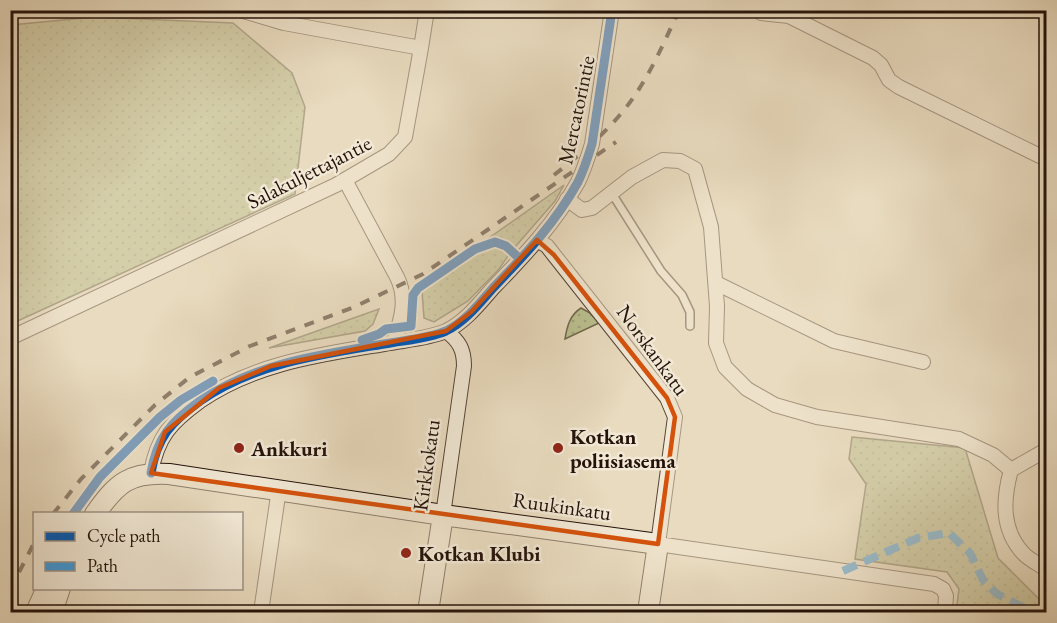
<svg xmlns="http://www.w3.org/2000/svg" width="1057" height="623" font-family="'EB Garamond',serif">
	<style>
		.grass { fill: url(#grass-dots); stroke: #6f684c; stroke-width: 1.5 }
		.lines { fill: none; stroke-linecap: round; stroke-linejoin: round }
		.lane-casing { stroke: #554437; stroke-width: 10 }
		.street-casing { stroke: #554437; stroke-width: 16 }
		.secondary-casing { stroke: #24120a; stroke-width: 22 }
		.lane { stroke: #f1e8d5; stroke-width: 7 }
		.street { stroke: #f1e8d5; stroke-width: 14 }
		.secondary { stroke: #f1e8d5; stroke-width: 20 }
		.rail { stroke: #24120a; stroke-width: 4; stroke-dasharray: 10 10; stroke-linecap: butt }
		.quiet { stroke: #3c9ade; stroke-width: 8; stroke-dasharray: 15 8; stroke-linecap: butt }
		.cycleway-casing { stroke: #f1e8d5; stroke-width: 13 }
		.cycleway { stroke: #0057b8; stroke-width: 9 }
		.marked { fill: none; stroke: #d4520c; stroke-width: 4.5; stroke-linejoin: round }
		.poi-dot { fill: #8f2418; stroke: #f1e8d5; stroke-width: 2 }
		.labels { text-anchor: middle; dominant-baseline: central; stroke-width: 5; stroke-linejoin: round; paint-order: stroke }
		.street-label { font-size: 21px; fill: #24120a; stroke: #f1e8d5 }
		.poi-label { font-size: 21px; font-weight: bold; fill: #24120a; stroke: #f1e8d5; text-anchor: start }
	</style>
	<defs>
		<pattern id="grass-dots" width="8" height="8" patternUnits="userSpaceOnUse" patternTransform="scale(1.5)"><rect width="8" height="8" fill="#babf8f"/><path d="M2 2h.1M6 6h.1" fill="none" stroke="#a0a37a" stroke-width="1.8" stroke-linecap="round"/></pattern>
	</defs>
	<rect width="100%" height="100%" fill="#e9dbbf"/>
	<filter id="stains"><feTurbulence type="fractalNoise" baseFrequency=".00333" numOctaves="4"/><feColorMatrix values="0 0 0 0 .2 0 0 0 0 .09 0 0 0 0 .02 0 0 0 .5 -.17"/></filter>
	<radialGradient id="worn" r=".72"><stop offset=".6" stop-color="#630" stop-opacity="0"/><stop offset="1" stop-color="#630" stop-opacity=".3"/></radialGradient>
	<path class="grass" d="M 94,17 L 233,23 L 292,73 L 305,107 L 295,194 L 11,324 L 11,25 Z
		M 564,185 L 555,201 L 515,247 L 500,238 L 489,238 Z
		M 492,246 L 510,253 L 499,269 L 468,301 L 434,322 L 424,318 L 422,291 L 473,251 Z
		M 581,308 L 590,313 L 599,323 L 565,339 C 567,326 570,315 581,308 Z
		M 379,309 L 373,324 L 365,331 L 269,348 Z
		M 852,437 L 965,448 L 998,558 L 1046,606 L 1046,612 L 956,612 L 959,589 L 947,572 L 855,559 L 866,484 L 849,459 Z"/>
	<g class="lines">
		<defs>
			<path id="lane" d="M 611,192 L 661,271 L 682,295 L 690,312 L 690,326"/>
			<path id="street" d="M 761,13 L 789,16 L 873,58 L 881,65 L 889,80 L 899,87 L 1046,159
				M 421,48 L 427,10
				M 345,180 L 397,277 C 408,299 401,320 394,342
				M 567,199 L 582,210 L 592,208 L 632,177 L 663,160 L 680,161 L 695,169 L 711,227 L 717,306 L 716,343 L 725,367 L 747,389 L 775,405 L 817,417 L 959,439 L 993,455 L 1011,470 L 1046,450
				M 537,240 L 547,246 L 554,255 L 667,398 L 675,417 L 658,544 L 934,584 L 943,589 L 946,596 L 945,612
				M 716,283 L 834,341 L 923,362
				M 10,338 L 336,185 L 389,154 L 405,137 L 421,48 L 284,23 L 240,10
				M 1011,470 C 1003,499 1001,529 1023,553 C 1029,560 1039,564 1046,569
				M 151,473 C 157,437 171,422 200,401 C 255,363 319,355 384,344 C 405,340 427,339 446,331 C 465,322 479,304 493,288 C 524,256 556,222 578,182 C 584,170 588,157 592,144 L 612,10
				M 443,515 L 464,366 C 464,349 459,341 446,331
				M 261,612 L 279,489"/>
			<path id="secondary" d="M 95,514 C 117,483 129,472 169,474 L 443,515 L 658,544 L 648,612
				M 36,612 L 47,588
				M 52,612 L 60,588
				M 428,612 L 443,515"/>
		</defs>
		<use href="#lane" class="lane-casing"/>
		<use href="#street" class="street-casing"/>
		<use href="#secondary" class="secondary-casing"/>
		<use href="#lane" class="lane"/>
		<use href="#street" class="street"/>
		<use href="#secondary" class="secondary"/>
		<path class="rail" d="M 554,175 C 577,157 600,138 619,116 C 646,85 662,47 679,10
			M 53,514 L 81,479 L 155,405 L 190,377 L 250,346 L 352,308 L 423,274 L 616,142
			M 10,590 L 34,543"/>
		<path class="quiet" d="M 843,571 L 918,538 L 949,533 L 970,553 L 983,580 L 997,594 L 1032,612"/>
		<defs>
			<path id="cycleway" d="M 362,340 L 379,334 L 386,329 L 411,326 L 413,295 L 418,288 L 475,249 L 495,242 L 506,246 L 520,259
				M 151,473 C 157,437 171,422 200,401 C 255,363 319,355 384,344 C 405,340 427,339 446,331 C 465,322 479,304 493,288 C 524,256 556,222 578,182 C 584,170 588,157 592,144 L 612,10
				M 73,514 L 100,477 L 160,417 L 181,400 L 213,381"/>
		</defs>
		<use href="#cycleway" class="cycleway-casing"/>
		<use href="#cycleway" class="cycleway"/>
	</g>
	<path d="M0 0H1057V623H0ZM 537,240 L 554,255 L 667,398 L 675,417 L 658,544 L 151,473 L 165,432 L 219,388 L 271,366 L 446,331 L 471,312 Z" fill="#e9dbbf" fill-opacity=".55" fill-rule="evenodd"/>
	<path class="marked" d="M 537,240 L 554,255 L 667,398 L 675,417 L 658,544 L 151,473 L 165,432 L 219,388 L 271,366 L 446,331 L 471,312 Z"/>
	<g class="poi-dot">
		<circle cx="239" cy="448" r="6"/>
		<circle cx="558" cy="448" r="6"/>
		<circle cx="406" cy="553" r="6"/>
	</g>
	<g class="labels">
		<g class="street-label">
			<text transform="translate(576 110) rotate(-78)">Mercatorintie</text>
			<text transform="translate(309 172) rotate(-27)">Salakuljettajantie</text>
			<text transform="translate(653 350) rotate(54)">Norskankatu</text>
			<text transform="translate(426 465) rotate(-82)">Kirkkokatu</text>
			<text transform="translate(562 506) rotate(8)">Ruukinkatu</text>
		</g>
		<g class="poi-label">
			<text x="570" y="436">Kotkan<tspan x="570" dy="24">poliisiasema</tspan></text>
			<text x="251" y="448">Ankkuri</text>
			<text x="418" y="553">Kotkan Klubi</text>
		</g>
	</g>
	<rect width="1057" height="623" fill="none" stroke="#e9dbbf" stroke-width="36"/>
	<rect x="12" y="12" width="1033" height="599" fill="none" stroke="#24120a" stroke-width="3"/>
	<rect x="18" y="18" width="1021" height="587" fill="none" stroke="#24120a" stroke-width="1.5"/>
	<rect x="33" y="512" width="210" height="78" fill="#f1e8d5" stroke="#9f9284" stroke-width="1.5"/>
	<rect x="45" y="532" width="30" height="9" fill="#0057b8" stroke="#9f9284" stroke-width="1.5"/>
	<text x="87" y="542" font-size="18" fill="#24120a">Cycle path</text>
	<rect x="45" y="562" width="30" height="9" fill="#3c9ade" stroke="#9f9284" stroke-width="1.5"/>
	<text x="87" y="572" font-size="18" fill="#24120a">Path</text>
	<rect width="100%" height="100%" filter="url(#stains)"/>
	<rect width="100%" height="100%" fill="url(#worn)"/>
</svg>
